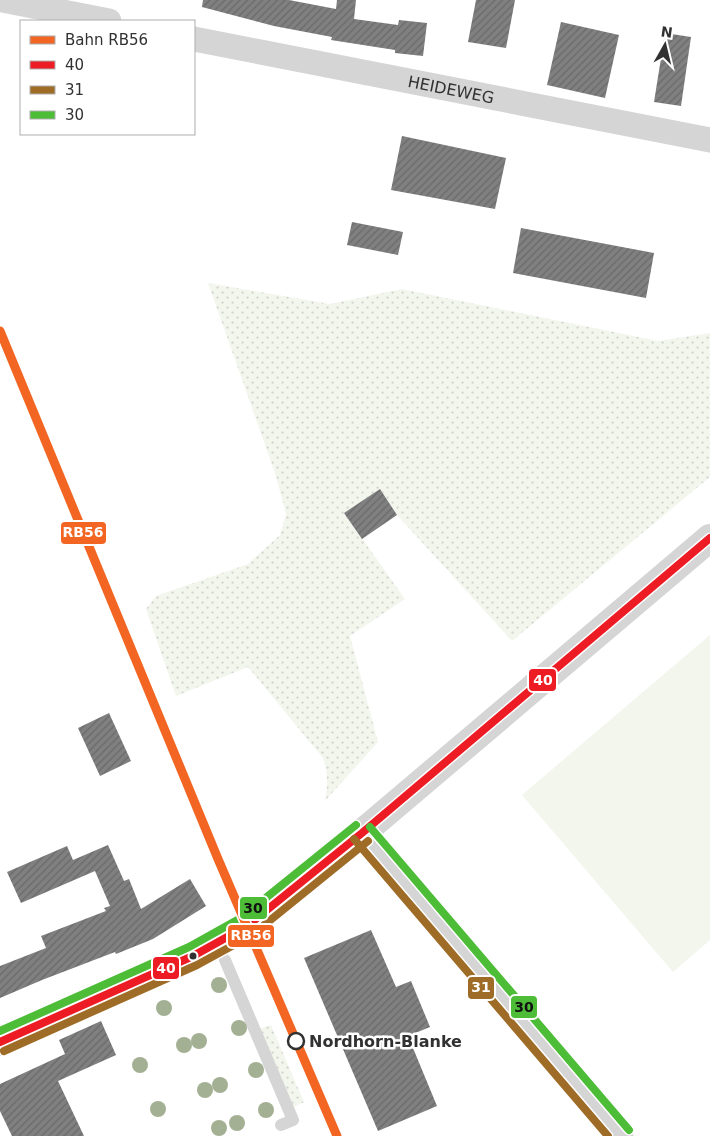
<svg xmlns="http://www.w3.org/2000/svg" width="710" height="1136" font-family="'DejaVu Sans',sans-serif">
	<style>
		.grass { fill: url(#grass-dots) }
		.park { fill: #f3f6ed }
		.building { fill: url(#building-hatch) }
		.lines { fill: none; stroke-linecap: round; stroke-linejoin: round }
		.service { stroke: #d5d5d5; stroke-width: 12 }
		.minor { stroke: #d5d5d5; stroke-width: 25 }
		.tertiary { stroke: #d5d5d5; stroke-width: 28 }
		.bus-1-casing { stroke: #fff; stroke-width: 11 }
		.bus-2-casing { stroke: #fff; stroke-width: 11 }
		.bus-3-casing { stroke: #fff; stroke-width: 11 }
		.bus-1 { stroke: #ed1c24; stroke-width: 8 }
		.bus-2 { stroke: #9f6c27; stroke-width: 8 }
		.bus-3 { stroke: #4dbd38; stroke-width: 8 }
		.rail-1-casing { stroke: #fff; stroke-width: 12 }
		.rail-1 { stroke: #f26522; stroke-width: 9 }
		.tree { fill: #a4b094 }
		.bus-dot { fill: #313131; stroke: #fff; stroke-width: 2 }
		.stop-dot { fill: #fff; stroke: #313131; stroke-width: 2.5 }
		.labels { text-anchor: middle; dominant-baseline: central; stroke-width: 5; stroke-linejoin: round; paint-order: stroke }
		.street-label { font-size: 16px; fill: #313131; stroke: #fff }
		.stop-label { font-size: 16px; font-weight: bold; fill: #313131; stroke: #fff; text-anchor: start }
		.line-badge { stroke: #fff; stroke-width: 2 }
		.badge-label { font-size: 14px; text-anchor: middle; font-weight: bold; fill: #fff }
		.pale-badge-label { font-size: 14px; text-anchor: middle; font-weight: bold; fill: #111 }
	</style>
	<defs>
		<pattern id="grass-dots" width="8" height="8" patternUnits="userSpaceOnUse" patternTransform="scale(1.25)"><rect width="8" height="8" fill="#f3f6ed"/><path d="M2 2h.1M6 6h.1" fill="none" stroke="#d1d3cc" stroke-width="1.8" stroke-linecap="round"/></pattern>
		<pattern id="building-hatch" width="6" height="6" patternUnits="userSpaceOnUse" patternTransform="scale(1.25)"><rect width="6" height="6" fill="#808080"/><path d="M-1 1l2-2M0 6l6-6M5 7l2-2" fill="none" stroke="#696969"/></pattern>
	</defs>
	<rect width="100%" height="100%" fill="#fff"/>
	<path class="grass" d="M 208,283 L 330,304 L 402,289 L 658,341 L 710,333 L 710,477 L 512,641 L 397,515 L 380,489 L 344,513 L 405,599 L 350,636 L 378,742 L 325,801 C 328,785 328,772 323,758 L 248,667 L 176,696 L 146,609 L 156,596 L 248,564 L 280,535 L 286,514 L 276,476 Z
		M 271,1025 L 304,1102 L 294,1107 L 260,1029 Z"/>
	<path class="park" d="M 710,635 L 710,940 L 673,972 L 522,795 Z"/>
	<path class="building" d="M 203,0 L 289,0 L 336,9 L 337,0 L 356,0 L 354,19 L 398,25 L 399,20 L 427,23 L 423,56 L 395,53 L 395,50 L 331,40 L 332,37 L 274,26 L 202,7 Z
		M 476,0 L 515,0 L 506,48 L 468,42 Z
		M 561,22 L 619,35 L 605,98 L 547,85 Z
		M 665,33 L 691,37 L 681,106 L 654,102 Z
		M 402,136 L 506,158 L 495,209 L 391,190 Z
		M 352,222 L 403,232 L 398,255 L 347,245 Z
		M 521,228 L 654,253 L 646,298 L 513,273 Z
		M 380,489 L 397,515 L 362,539 L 344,513 Z
		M 109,713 L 131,761 L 100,776 L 78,728 Z
		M 108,845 L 124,881 L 129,879 L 141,909 L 190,879 L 206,906 L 153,939 L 116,954 L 115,952 L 42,980 L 0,998 L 0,966 L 46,948 L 41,936 L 106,911 L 104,908 L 110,906 L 95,871 L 21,903 L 7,872 L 67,846 L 73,860 Z
		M 371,930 L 396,987 L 411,981 L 430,1027 L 408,1036 L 437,1106 L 378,1131 L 304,958 Z
		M 101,1021 L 116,1055 L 58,1081 L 84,1136 L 12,1136 L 0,1111 L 0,1084 L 65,1054 L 59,1040 Z"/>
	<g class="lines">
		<path class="service" d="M 225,960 L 293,1120 L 281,1125"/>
		<g class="minor">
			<path d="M 2,0 L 109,21"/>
			<path id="s1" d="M 194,39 L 710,140"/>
			<path d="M 362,833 L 621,1136"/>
		</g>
		<path class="tertiary" d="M 0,1042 L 193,956 L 247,926 L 362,833 L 710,538"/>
		<defs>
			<path id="bus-1" d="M 0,1042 L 193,956 L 247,926 L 362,833 L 710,538"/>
			<path id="bus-2" d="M 354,839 L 608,1136
				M 4,1051 L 197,965 L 252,935 L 368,841"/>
			<path id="bus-3" d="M 370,827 L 629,1130
				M 0,1031 L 189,947 L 241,918 L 356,825"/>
		</defs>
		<use href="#bus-1" class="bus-1-casing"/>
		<use href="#bus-2" class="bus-2-casing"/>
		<use href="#bus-3" class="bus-3-casing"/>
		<use href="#bus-1" class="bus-1"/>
		<use href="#bus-2" class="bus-2"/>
		<use href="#bus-3" class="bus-3"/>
		<defs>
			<path id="rail-1" d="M 0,331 L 218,859 L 337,1136"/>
		</defs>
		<use href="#rail-1" class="rail-1-casing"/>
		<use href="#rail-1" class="rail-1"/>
	</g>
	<g class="tree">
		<circle cx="219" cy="985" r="8"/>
		<circle cx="164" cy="1008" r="8"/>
		<circle cx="239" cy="1028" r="8"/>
		<circle cx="199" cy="1041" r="8"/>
		<circle cx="184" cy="1045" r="8"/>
		<circle cx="140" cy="1065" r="8"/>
		<circle cx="256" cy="1070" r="8"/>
		<circle cx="220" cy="1085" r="8"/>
		<circle cx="205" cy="1090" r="8"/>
		<circle cx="158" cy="1109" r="8"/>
		<circle cx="266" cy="1110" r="8"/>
		<circle cx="237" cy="1123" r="8"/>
		<circle cx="219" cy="1128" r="8"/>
	</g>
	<circle class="bus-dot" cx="193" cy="956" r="4.5"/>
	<circle class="stop-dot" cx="296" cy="1041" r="8"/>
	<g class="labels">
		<g class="street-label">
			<text stroke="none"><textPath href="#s1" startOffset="262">HEIDEWEG</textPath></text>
		</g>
		<g class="stop-label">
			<text x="309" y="1041">Nordhorn-Blanke</text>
		</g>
	</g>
	<g class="line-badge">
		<rect x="60" y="521" width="47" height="24" rx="5" fill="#f26522"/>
		<rect x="528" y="668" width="29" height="24" rx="5" fill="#ed1c24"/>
		<rect x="239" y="896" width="29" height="24" rx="5" fill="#4dbd38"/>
		<rect x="227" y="924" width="48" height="24" rx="5" fill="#f26522"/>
		<rect x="152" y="956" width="28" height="24" rx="5" fill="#ed1c24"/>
		<rect x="467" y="976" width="28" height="24" rx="5" fill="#9f6c27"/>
		<rect x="510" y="995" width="28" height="24" rx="5" fill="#4dbd38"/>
	</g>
	<g class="badge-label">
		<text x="83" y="537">RB56</text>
		<text x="543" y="685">40</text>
		<text x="251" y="940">RB56</text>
		<text x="166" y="973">40</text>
		<text x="481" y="992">31</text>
	</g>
	<g class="pale-badge-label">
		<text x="253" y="913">30</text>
		<text x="524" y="1012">30</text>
	</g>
	<rect x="20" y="20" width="175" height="115" fill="#ffffff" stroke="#adadad"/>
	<rect x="30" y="36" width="25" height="8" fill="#f26522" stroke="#adadad"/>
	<text x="65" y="45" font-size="15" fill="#313131">Bahn RB56</text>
	<rect x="30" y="61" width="25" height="8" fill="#ed1c24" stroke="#adadad"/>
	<text x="65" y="70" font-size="15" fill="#313131">40</text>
	<rect x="30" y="86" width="25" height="8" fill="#9f6c27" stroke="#adadad"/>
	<text x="65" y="95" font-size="15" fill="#313131">31</text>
	<rect x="30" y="111" width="25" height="8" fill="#4dbd38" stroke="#adadad"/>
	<text x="65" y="120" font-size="15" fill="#313131">30</text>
	<g transform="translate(665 45) rotate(8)" stroke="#ffffff" stroke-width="4" paint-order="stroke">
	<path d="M0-4L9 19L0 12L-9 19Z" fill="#313131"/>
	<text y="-8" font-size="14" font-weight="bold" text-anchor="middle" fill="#313131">N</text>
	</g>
</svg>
